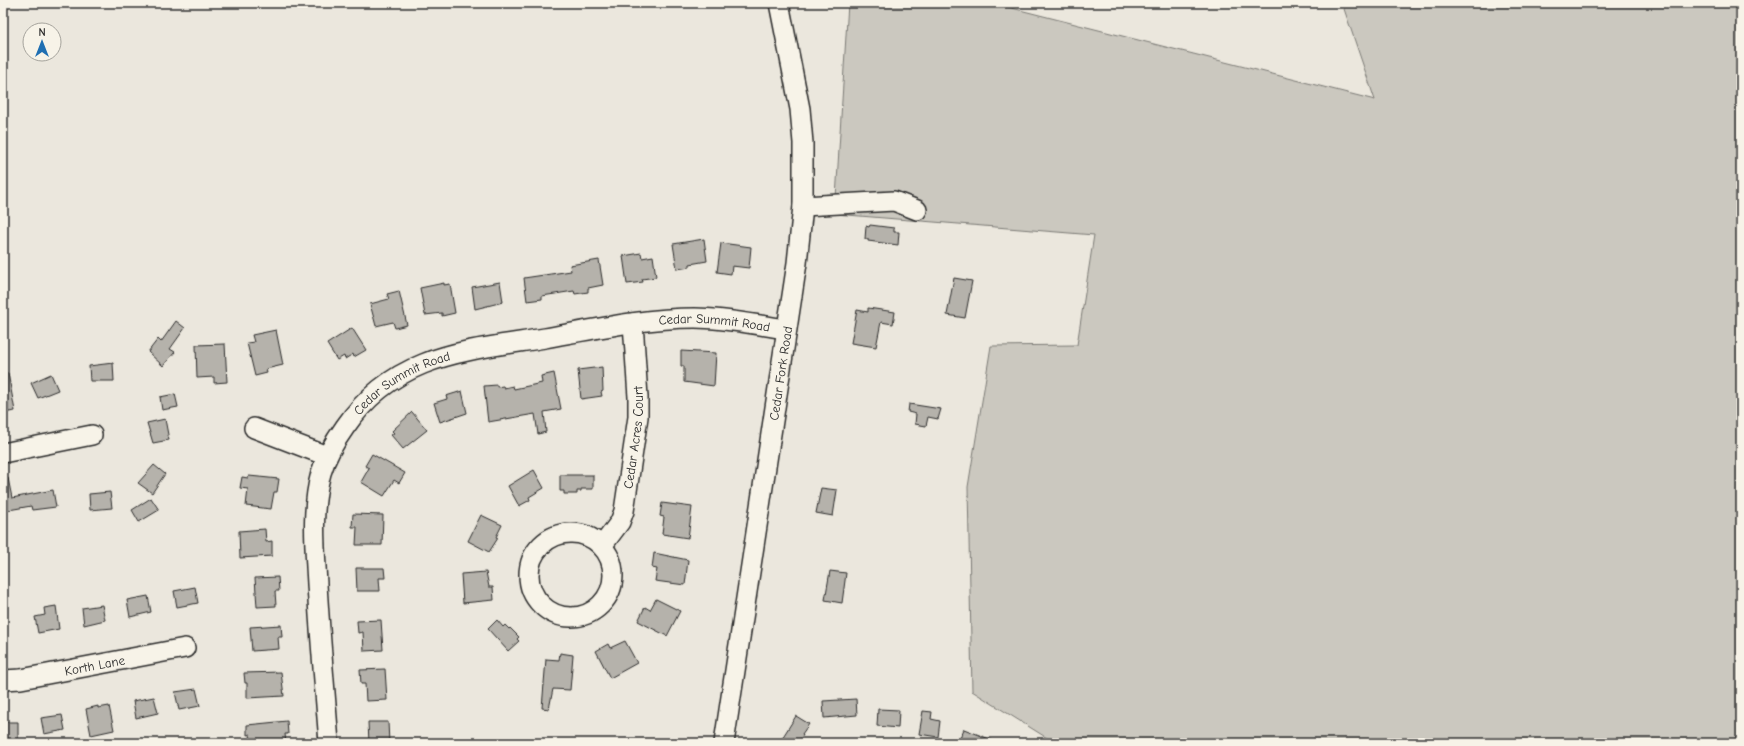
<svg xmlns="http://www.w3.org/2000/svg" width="1744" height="746" font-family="'Comic Neue',sans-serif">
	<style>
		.green { fill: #cbc8bf; stroke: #7b7a75 }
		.building { fill: #b5b2ab; stroke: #2b2b2b }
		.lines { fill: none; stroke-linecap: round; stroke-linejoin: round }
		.minor-casing { stroke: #2b2b2b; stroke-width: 22 }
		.minor { stroke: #f7f3e8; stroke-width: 19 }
		.labels { text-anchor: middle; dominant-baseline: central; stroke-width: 3.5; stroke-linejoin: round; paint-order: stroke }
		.street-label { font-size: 13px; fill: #2b2b2b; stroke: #f7f3e8 }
	</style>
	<rect width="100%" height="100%" fill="#ebe7dd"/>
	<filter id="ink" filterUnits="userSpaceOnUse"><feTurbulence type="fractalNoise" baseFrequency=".025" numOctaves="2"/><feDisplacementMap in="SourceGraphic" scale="8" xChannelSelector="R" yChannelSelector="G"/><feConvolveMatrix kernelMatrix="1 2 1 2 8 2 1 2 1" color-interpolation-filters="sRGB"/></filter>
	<g filter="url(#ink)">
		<path class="green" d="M 848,3 L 992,3 L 1375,100 L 1342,3 L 1741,3 L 1741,743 L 1055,743 L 972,691 L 968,487 L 991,346 L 1077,345 L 1094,235 L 835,214 Z"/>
		<path class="building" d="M 870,225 L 894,228 L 894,232 L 899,232 L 898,245 L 868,241 L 868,239 L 865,239 L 866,226 L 869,227 Z
			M 704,239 L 707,261 L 690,264 L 690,267 L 677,269 L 673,244 Z
			M 721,243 L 751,247 L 749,268 L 732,266 L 731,274 L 717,272 Z
			M 641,253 L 642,258 L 653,256 L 656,277 L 642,279 L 643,282 L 627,284 L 623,256 Z
			M 599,260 L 603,285 L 588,288 L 588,292 L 575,294 L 574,291 L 542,296 L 542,299 L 527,301 L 524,278 L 571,271 L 570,265 Z
			M 954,278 L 972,281 L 965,318 L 947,315 Z
			M 500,282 L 503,302 L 475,309 L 472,287 Z
			M 444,283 L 444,285 L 450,284 L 455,313 L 442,316 L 442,313 L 425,315 L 420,288 Z
			M 399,291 L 407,325 L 395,328 L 393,322 L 376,326 L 370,304 L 389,299 L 387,294 Z
			M 868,308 L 895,312 L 893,324 L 881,322 L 876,347 L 851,343 L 857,310 L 868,312 Z
			M 176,321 L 185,328 L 170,349 L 175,352 L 163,366 L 148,352 L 158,339 L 161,342 Z
			M 352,328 L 366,350 L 354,357 L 353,354 L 345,359 L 344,356 L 337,360 L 327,344 Z
			M 276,330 L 283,365 L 266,369 L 267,373 L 255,376 L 247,343 L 254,342 L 252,335 Z
			M 225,344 L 227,382 L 214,383 L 214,377 L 197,378 L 196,345 Z
			M 681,351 L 716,353 L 714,386 L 684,382 L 684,366 L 681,366 Z
			M 113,363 L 114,381 L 90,381 L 89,366 Z
			M 602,367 L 603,391 L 601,392 L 602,396 L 581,399 L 578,370 Z
			M 8,373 L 15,411 L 3,413 L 3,374 Z
			M 554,373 L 561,409 L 544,412 L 546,432 L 538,434 L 535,414 L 488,422 L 484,386 L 497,385 L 497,387 L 503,386 L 504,388 L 513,386 L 514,389 L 542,383 L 541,376 Z
			M 51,374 L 58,390 L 38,398 L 31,383 Z
			M 462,391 L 467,413 L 440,422 L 434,403 L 447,399 L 446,396 Z
			M 175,394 L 178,407 L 162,410 L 160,397 Z
			M 909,404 L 941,409 L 938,419 L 928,417 L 926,426 L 915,424 L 916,414 L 908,412 Z
			M 412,412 L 427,430 L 403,449 L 391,435 L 394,433 L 392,431 Z
			M 165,419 L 169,440 L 153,443 L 147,423 Z
			M 372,454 L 405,473 L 399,483 L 394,480 L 384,496 L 361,482 L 369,468 L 365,466 Z
			M 154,465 L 165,474 L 152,493 L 138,483 Z
			M 534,470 L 544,488 L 529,497 L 530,500 L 519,506 L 508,486 Z
			M 560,475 L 593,475 L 593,489 L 581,489 L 581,491 L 577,491 L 577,494 L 564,494 L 564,491 L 560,491 Z
			M 249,476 L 279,479 L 277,492 L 274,492 L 271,509 L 246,506 L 248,489 L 240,488 L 242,477 L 248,478 Z
			M 8,478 L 12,498 L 53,490 L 56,507 L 32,510 L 31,506 L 3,511 L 3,479 Z
			M 821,488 L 837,490 L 833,516 L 816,513 Z
			M 110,492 L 112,508 L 90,510 L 89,494 Z
			M 151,498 L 159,510 L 139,522 L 132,510 Z
			M 662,503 L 692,507 L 688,538 L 662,534 L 664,517 L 660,516 Z
			M 353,514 L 383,515 L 382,545 L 356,545 L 357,527 L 352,527 Z
			M 481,515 L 502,525 L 496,537 L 498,538 L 489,552 L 468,541 Z
			M 265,529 L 266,542 L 272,541 L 272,556 L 240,558 L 239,531 Z
			M 654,553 L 688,560 L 685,585 L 655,581 L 657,569 L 652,568 Z
			M 356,568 L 384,568 L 385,578 L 379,578 L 380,591 L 357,591 Z
			M 830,571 L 846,573 L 842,603 L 825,600 Z
			M 486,572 L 489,587 L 493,587 L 494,600 L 463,603 L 461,574 Z
			M 278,577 L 279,591 L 275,591 L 276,606 L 257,607 L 255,578 Z
			M 195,587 L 198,603 L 177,607 L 174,591 Z
			M 148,596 L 151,612 L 130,617 L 127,600 Z
			M 656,599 L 680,611 L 667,636 L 638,621 L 645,607 L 650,610 Z
			M 102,605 L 105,620 L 84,625 L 82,608 Z
			M 56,606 L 59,629 L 38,633 L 35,617 L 45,615 L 44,608 Z
			M 381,620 L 383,650 L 364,651 L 363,632 L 358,633 L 357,621 Z
			M 497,620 L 503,627 L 505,625 L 509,629 L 510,628 L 519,637 L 517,639 L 519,641 L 508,651 L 488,629 Z
			M 281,625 L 282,637 L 278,637 L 279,649 L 252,651 L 250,627 Z
			M 625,641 L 637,663 L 610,678 L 596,651 L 608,644 L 610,648 Z
			M 560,653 L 573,655 L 570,690 L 553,689 L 549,709 L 542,708 L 546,659 L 559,660 Z
			M 385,669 L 387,700 L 366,701 L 365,684 L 361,684 L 360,670 Z
			M 281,672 L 284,696 L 247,698 L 247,683 L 245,683 L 244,673 Z
			M 196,689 L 200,706 L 179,710 L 175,692 Z
			M 154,697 L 158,713 L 136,718 L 133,701 Z
			M 856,699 L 857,715 L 824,718 L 823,701 Z
			M 98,706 L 98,708 L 109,706 L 114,730 L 91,735 L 86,709 Z
			M 878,709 L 899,710 L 898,728 L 877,726 Z
			M 923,711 L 932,712 L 931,719 L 940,721 L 938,737 L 919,734 Z
			M 62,715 L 65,730 L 44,734 L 41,718 Z
			M 796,716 L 809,724 L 802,734 L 803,735 L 798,743 L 779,743 Z
			M 287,721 L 288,734 L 285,734 L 286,743 L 251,743 L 250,734 L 247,735 L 247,725 Z
			M 3,722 L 18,722 L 18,743 L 3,743 Z
			M 368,722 L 388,722 L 389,743 L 369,743 Z
			M 964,729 L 997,742 L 997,743 L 958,743 Z"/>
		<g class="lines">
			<defs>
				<g id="minor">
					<path d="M 803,206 L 894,201 L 917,210"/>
					<path d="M 254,428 L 327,456"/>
					<path d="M 3,453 L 92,435"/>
					<circle cx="571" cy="575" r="42"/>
					<path id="s1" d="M 602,546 L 620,522 L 624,511 L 638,417 L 638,397 L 633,323"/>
					<path id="s2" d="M 3,680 L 21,679 L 185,648"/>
					<path id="s3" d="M 329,743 C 325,690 320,637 317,584 C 315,547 311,509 321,473 C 326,456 335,441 345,427 C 395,354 465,351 545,338 C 595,329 645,318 695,318 C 726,318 756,325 786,329"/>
					<path id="s4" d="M 724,743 L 797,263 L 803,206 L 803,143 L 800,109 L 779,3"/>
				</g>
			</defs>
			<use href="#minor" class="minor-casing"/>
			<use href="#minor" class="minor"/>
		</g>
	</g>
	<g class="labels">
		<g class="street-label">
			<text stroke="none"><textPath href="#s3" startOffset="721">Cedar Summit Road</textPath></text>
			<text stroke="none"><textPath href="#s4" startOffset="374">Cedar Fork Road</textPath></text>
			<text stroke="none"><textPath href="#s3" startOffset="397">Cedar Summit Road</textPath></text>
			<text stroke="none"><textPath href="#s1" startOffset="116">Cedar Acres Court</textPath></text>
			<text stroke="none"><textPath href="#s2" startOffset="93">Korth Lane</textPath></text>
		</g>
	</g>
	<rect width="1744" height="746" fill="none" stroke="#f7f3e8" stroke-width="16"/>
	<rect x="8" y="8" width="1728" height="730" fill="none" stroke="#2b2b2b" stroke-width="1.5" filter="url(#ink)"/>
	<g transform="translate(42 42)"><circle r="19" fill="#f7f3e8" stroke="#a5a39c"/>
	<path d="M0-3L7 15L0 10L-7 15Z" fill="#1f6fb2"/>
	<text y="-6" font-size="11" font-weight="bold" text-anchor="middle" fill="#2b2b2b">N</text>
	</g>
</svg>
